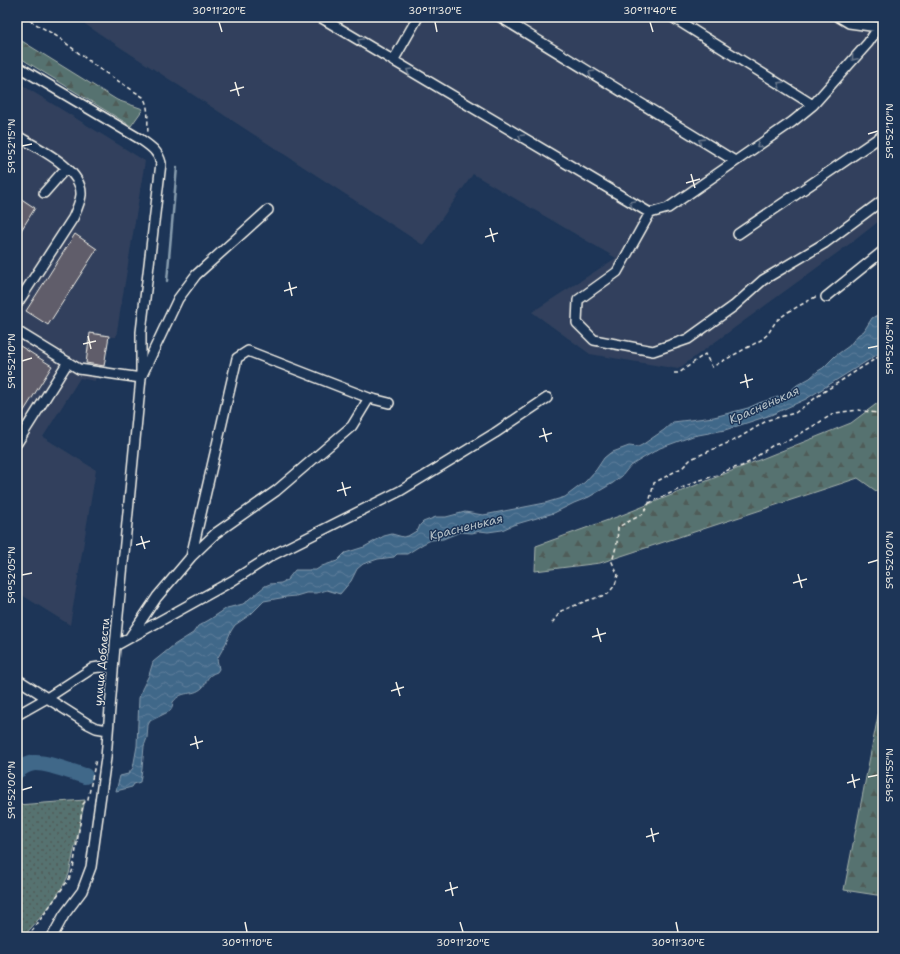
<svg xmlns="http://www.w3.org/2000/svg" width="900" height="954" font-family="'Shantell Sans',sans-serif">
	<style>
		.built { fill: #31415d }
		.grass { fill: url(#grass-dots); stroke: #a6b2ac }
		.forest { fill: url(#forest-firs); stroke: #a6b2ac }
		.water { fill: url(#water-waves); stroke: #899eaf }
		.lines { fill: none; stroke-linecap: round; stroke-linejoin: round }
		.stream { stroke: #899eaf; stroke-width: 2.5 }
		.river { stroke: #416789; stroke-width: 16 }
		.building { fill: #605d6b; stroke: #f4f1e8 }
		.minor-casing { stroke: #f4f1e8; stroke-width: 12 }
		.path { stroke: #f4f1e8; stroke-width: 1.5; stroke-dasharray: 4 3; stroke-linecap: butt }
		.minor { stroke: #1d3557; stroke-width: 9 }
		.oneway { stroke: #68778a }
		.ticks { fill: none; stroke: #f4f1e8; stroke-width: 1.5 }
		.labels { text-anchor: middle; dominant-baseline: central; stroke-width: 3; stroke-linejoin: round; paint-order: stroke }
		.street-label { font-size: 11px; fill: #f4f1e8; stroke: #1d3557 }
		.water-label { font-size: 12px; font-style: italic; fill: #b5c1c7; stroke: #1d3557 }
		.neatline { fill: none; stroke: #f4f1e8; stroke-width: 1.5 }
		.ticks-label { font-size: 10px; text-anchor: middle; fill: #f4f1e8 }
	</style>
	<defs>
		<pattern id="grass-dots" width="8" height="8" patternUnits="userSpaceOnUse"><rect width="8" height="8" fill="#57726f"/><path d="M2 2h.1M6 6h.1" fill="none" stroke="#4f5b58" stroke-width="1.8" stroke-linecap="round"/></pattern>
		<pattern id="forest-firs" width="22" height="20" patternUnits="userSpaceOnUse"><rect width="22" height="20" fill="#57726f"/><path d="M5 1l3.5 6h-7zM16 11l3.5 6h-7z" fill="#4f5b58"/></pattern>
		<pattern id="water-waves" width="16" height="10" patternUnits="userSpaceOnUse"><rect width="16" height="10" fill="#416789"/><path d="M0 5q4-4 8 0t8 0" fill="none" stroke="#5d7d9a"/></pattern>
	</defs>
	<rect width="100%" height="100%" fill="#1d3557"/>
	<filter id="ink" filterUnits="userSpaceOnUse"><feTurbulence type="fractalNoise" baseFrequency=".025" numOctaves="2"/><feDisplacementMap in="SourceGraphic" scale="8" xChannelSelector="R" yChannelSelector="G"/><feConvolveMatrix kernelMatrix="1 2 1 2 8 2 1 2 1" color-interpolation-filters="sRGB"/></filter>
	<g filter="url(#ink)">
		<path class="built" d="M 74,17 L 883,17 L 883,218 L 855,240 L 678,369 L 590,354 L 532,312 L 616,258 L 473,174 L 423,245 Z
			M 17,82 L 145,161 L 116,337 L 109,337 L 104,366 L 97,365 L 95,381 L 80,378 L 43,437 L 96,470 L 70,625 L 17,592 Z"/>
		<path class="grass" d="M 85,800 L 69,874 C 59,897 40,918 23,937 L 17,937 L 17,805 Z"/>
		<path class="forest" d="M 17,38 L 117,100 L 143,109 L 131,126 L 17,56 Z
			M 883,399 L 883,496 L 858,478 L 600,563 L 535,571 L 536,546 L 622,515 L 851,423 Z
			M 883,690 L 883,896 L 844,890 Z"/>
		<path class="water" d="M 883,312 L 883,351 L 806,399 L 771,415 L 725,430 L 693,436 L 660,448 L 630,466 L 622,476 L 613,483 L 589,497 L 574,503 L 554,513 L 513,525 L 502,530 L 488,532 L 480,531 L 472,533 L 460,532 L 443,539 L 431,540 L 423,544 L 407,554 L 397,554 L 394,557 L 378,559 L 363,564 L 357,569 L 351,581 L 340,594 L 327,590 L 317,593 L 306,593 L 296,596 L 286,597 L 264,601 L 251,614 L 235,625 L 231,631 L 225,645 L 217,659 L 219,669 L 217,672 C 205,676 208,682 202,688 C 192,697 183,689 173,702 L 172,708 L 170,711 L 150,721 L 148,725 L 147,738 L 144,746 L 142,769 L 140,782 L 134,784 L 132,787 L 116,791 L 120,776 L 128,774 L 133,768 L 137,746 L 139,698 L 142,689 L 149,675 L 153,662 L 174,645 L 193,633 L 198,626 L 209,620 L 227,608 L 243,604 L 265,586 L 270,584 L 281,583 L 287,580 L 295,570 L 316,570 L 322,566 L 337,561 L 345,553 L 364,547 L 384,536 L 392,534 L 403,537 L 408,536 L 418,530 L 420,525 L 423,522 L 436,517 L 446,517 L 465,512 L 483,515 L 489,514 L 545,503 L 565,497 L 585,482 L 596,470 L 604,458 L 610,453 L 629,446 L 638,447 L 642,445 L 664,430 L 673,422 L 714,417 L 748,408 L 759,403 L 787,394 L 797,385 L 810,378 L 818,371 L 823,368 L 835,356 L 849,346 L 858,335 L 864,331 L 872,318 Z"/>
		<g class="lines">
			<path class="stream" d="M 167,281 L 177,167"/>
			<path class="river" d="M 17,771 C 22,767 27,764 34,763 C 47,762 72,772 85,776"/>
		</g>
		<path class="building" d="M 17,196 L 35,208 L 17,237 Z
			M 75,234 L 97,249 L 48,325 L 26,311 Z
			M 90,333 L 109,336 L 104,366 L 86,363 Z
			M 17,344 L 52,366 L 17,422 Z"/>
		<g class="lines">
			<defs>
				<path id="minor" d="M 320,17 L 650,213 L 668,208 L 792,122 L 813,105 L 868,43 L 883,21
					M 500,17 L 735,161
					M 672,17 L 813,105
					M 839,17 L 849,23 L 878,27 L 883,34
					M 393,61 L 418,17
					M 17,66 L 140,139 C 150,146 158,151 161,163 L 141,332 L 141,378 L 115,646 L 106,758 L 91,867 L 82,891 L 64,915 L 52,937
					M 17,136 C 36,147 83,169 81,195 C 80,203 76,211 73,218 L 17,304
					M 44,193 L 66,168
					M 650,213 L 617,272 L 578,300 L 577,323 L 594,340 L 653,351 L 688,339 L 734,306 L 763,280 L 825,243 L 883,200
					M 738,234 L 883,135
					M 826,297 L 883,251
					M 17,331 L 79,369 L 141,378
					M 142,375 L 178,299 L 196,275 L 268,210
					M 17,443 L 68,362
					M 191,557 L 237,358 L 248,351 L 369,398 L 389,403
					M 130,637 L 157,597 L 191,557 L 216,533 L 276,491 L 352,426 L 369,398
					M 115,646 L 232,581 L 271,556 L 400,491 L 495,433 L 547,398
					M 17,679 L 88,724 L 96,728 L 108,730
					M 17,715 L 47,698 L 93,668 L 99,667 L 113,668"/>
			</defs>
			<use href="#minor" class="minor-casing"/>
			<path class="path" d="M 24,17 L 58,37 L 98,68 L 143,97 C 150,108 147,121 148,133
				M 674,373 L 679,373 L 705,354 L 712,367 L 761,340 L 768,334 L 776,321 L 788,312 L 817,296
				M 649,503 L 697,481 L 718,475 L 730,469 L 742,466 L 751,461 L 760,454 L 773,445 L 788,441 L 835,413 L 858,410 L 883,414
				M 552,623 L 561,611 L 586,601 L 608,594 L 615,585 L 618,575 L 612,562 L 617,543 L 618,527 L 643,514 L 649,503 L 654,483 L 683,467 L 691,459 L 737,439 L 768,420 L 795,413 L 825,391 L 883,354
				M 28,937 L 69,879 L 73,869 L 83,804 L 88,799 L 96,759"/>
			<use href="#minor" class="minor"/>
		</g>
		<defs><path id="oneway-chevron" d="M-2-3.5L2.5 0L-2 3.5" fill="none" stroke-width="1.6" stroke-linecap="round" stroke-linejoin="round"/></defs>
		<g class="oneway">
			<use href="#oneway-chevron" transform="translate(360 41) rotate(-149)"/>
			<use href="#oneway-chevron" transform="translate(854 58) rotate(131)"/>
			<use href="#oneway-chevron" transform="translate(409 71) rotate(-149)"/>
			<use href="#oneway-chevron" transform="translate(591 73) rotate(-148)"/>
			<use href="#oneway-chevron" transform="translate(780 84) rotate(-148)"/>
			<use href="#oneway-chevron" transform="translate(521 137) rotate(-149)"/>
			<use href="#oneway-chevron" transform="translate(701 141) rotate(-148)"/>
			<use href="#oneway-chevron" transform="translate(759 145) rotate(146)"/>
			<use href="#oneway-chevron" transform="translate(632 203) rotate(-149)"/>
		</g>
	</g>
	<path class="ticks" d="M 219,22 L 222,32M 435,22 L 437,32M 650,22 L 653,32M 235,82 L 239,96M 230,91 L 244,87M 868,134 L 878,131M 22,146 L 32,144M 691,174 L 695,188M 686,183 L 700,179M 490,228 L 494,242M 485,237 L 498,233M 289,282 L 292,296M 284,291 L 297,287M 88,336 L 91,349M 83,344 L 96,341M 868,348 L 878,346M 22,361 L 32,358M 745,374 L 748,388M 740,383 L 753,379M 543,428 L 547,442M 539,437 L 552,433M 342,482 L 346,496M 337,491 L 351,487M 141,536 L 145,549M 136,545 L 150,541M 868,563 L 878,560M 798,574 L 802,588M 22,575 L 32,573M 793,583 L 807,579M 597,628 L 601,642M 592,637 L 606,633M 396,682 L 400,696M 391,691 L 404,687M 195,736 L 198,749M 190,745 L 203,741M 852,774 L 855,788M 868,777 L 878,775M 847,783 L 860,779M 22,790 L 32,787M 651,828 L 654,842M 646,837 L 659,833M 450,882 L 453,896M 445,891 L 458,887M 245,922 L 247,932M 460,922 L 463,932M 676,922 L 678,932"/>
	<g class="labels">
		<g class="street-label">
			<text transform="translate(102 662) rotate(-85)">улица Доблести</text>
		</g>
		<g class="water-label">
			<text transform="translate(764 405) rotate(-24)">Красненькая</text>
			<text transform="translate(466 527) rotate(-14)">Красненькая</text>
		</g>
	</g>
	<rect width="900" height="954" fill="none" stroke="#1d3557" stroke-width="44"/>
	<rect x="22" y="22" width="856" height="910" class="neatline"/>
	<g class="ticks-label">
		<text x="219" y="14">30°11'20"E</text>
		<text x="435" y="14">30°11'30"E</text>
		<text x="650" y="14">30°11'40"E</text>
		<text transform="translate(889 131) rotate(-90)" y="4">59°52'10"N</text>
		<text transform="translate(11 146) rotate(-90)" y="4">59°52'15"N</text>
		<text transform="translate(889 346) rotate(-90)" y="4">59°52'05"N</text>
		<text transform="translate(11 361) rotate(-90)" y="4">59°52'10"N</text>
		<text transform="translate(889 560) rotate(-90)" y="4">59°52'00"N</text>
		<text transform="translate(11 575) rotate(-90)" y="4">59°52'05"N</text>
		<text transform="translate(889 775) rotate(-90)" y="4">59°51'55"N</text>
		<text transform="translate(11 790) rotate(-90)" y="4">59°52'00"N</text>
		<text x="247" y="946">30°11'10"E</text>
		<text x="463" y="946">30°11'20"E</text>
		<text x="678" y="946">30°11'30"E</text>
	</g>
</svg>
